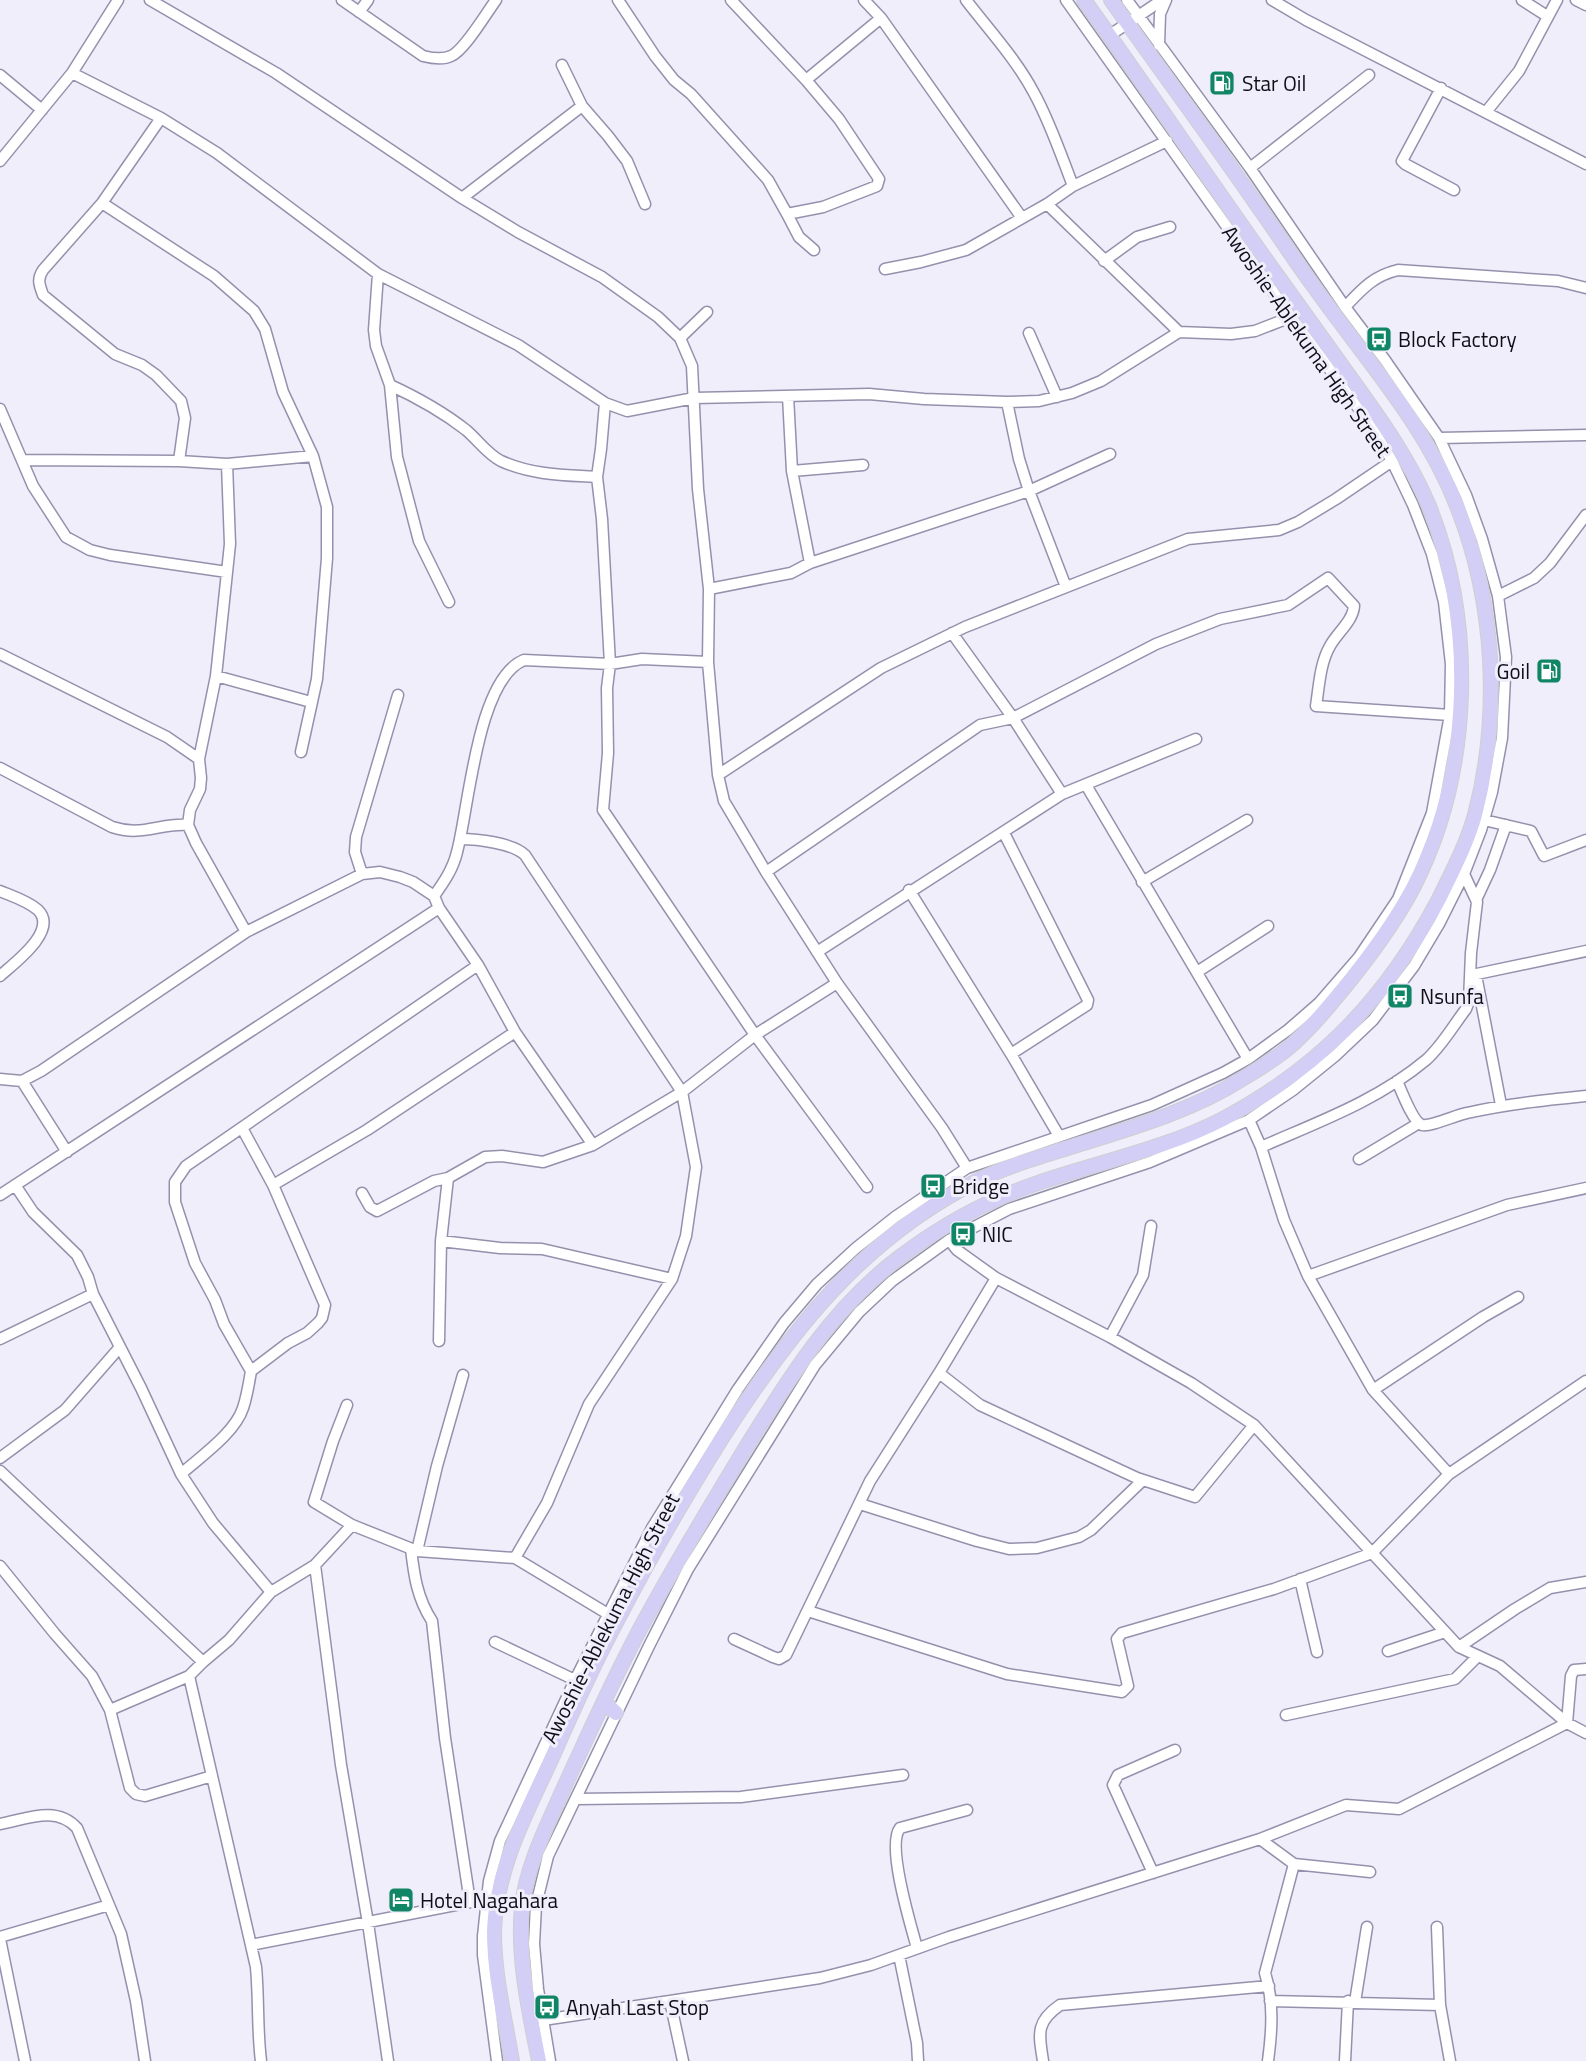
<svg xmlns="http://www.w3.org/2000/svg" width="1586" height="2061" font-family="'Titillium Web',sans-serif">
	<style>
		.lines { fill: none; stroke-linecap: round; stroke-linejoin: round }
		.minor-casing { stroke: #9491ad; stroke-width: 13 }
		.major-casing { stroke: #cfcfd1; stroke-width: 16 }
		.minor { stroke: #fff; stroke-width: 10 }
		.major { stroke: #d3cef5; stroke-width: 14 }
		.labels { text-anchor: middle; dominant-baseline: central; stroke-width: 6; stroke-linejoin: round; paint-order: stroke }
		.poi-label { font-size: 21px; fill: #0f0e18; stroke: #efeefa; text-anchor: start }
		.street-label { font-size: 21px; fill: #0f0e18; stroke: #efeefa }
	</style>
	<rect width="100%" height="100%" fill="#efeefa"/>
	<g class="lines">
		<defs>
			<path id="minor" d="M 150,0 L 276,73 L 462,198 L 518,232 L 602,277 L 658,317 L 680,338 L 692,366 L 698,489 L 709,589 L 708,662 L 718,775 L 724,801 L 766,872 L 837,983 L 942,1128 L 967,1168
				M 342,0 L 423,56 C 431,58 443,60 451,56 C 464,51 487,12 496,0
				M 618,0 L 655,56 L 674,80 L 691,94 L 768,180 L 787,214 L 823,207 L 877,186 L 879,179 L 839,119 L 806,80 L 731,0
				M 864,0 L 881,18 L 1022,218
				M 966,0 C 989,30 1016,59 1034,93 C 1050,122 1061,155 1073,186
				M 1272,0 L 1306,20 L 1586,164
				M 1522,0 L 1547,16
				M 1576,0 L 1586,5
				M 359,12 L 368,0
				M 1110,35 L 1162,0
				M 1159,45 L 1160,14 L 1166,0
				M 562,65 L 582,106 L 608,136 L 627,161 L 645,204
				M 72,73 L 161,118 L 217,153 L 378,274 L 518,345 L 605,403 L 627,411 L 694,398 L 869,394 L 924,399 L 1007,402 L 1039,401 L 1072,393 L 1101,381 L 1179,332 L 1231,334 L 1255,331 L 1291,317
				M 0,75 L 42,110
				M 806,80 L 881,18
				M 1441,88 L 1402,161 L 1405,164 L 1454,190
				M 1486,112 L 1519,71 L 1557,0
				M 161,118 L 102,203 L 43,270 C 37,279 39,284 43,295 L 115,354 L 142,365 L 156,375 L 181,401 L 185,418 L 179,461
				M 0,161 L 72,73 L 118,0
				M 1250,168 L 1369,75
				M 462,198 L 582,106
				M 102,203 L 214,276 L 254,311 L 265,329 L 283,392 L 313,456 L 327,507 L 327,558 L 317,679 L 301,752
				M 1047,204 L 1179,332
				M 787,214 L 799,237 L 814,250
				M 1104,261 L 1137,237 L 1170,227
				M 885,269 L 921,262 L 966,250 L 1047,204 L 1073,186 L 1167,141
				M 378,274 L 374,330 L 376,346 L 390,385 L 397,457 L 419,541 L 449,602
				M 1345,307 C 1362,289 1373,276 1398,270 L 1558,281 L 1586,288
				M 1029,333 L 1057,397
				M 680,338 L 707,312
				M 390,385 C 416,397 443,412 466,430 C 478,440 487,454 501,461 C 532,475 563,475 597,477
				M 788,396 L 792,471 L 810,563
				M 1007,402 L 1019,459 L 1029,491 L 1066,587
				M 605,403 L 601,449 L 597,477 L 602,519 L 610,664 L 607,688 L 608,753 L 603,810 L 755,1035 L 867,1187
				M 0,409 L 33,486 L 66,537 L 90,550 L 110,555 L 227,572
				M 1439,438 L 1586,435
				M 22,460 L 179,461 L 227,464 L 313,456
				M 227,464 L 230,544 L 216,676 L 199,759 L 201,778 L 200,789 L 190,810 L 188,825 L 196,843 L 246,932
				M 792,471 L 863,465
				M 709,589 L 791,573 L 810,563 L 1029,491 L 1110,454
				M 1498,596 L 1534,578 L 1550,563 L 1586,515
				M 952,633 L 1013,718 L 1062,794
				M 0,654 L 167,737 L 199,759
				M 216,676 L 311,702
				M 0,768 L 112,827 C 143,837 158,823 188,825
				M 718,775 L 881,668 L 965,627 L 1188,539 L 1279,530 L 1298,522 L 1336,499 L 1392,461
				M 1086,785 L 1248,1059
				M 1484,820 L 1531,831 L 1544,856 L 1586,840
				M 1004,833 L 1088,1000 L 1087,1005 L 1011,1054
				M 460,839 C 477,839 513,843 525,855 L 682,1092 L 696,1167 L 686,1236 L 672,1279 L 589,1404 L 547,1503 L 515,1558
				M 766,872 L 980,725 L 1013,718 L 1156,644 L 1220,619 L 1288,605 L 1328,578 L 1354,606 C 1353,621 1337,633 1330,646 C 1320,663 1319,687 1316,706 L 1450,715
				M 362,874 L 355,852 L 356,837 L 398,695
				M 1142,882 L 1247,820
				M 909,890 L 1011,1054 L 1059,1136
				M 0,891 C 12,896 28,901 38,910 C 59,931 13,964 0,976
				M 434,896 C 444,882 453,869 457,852 C 469,808 477,679 524,660 L 610,664 L 642,659 L 708,662
				M 1476,900 L 1490,870 L 1506,825
				M 817,952 L 1062,794 L 1196,739
				M 1197,972 L 1268,926
				M 1472,975 L 1586,951
				M 1476,975 L 1501,1105
				M 0,1079 L 22,1081 L 41,1071 L 246,932 L 362,874 L 380,872 L 400,877 L 413,882 L 434,896 L 439,908 L 478,965 L 515,1032 L 593,1145
				M 22,1081 L 67,1152
				M 1397,1081 C 1401,1090 1413,1122 1422,1125 C 1431,1127 1456,1115 1467,1113 C 1506,1104 1546,1100 1586,1096
				M 1249,1120 L 1261,1147 L 1284,1220 L 1308,1276 L 1373,1390 L 1449,1474
				M 242,1128 L 273,1185 L 325,1305 L 322,1318 L 318,1323 L 307,1333 L 288,1343 L 251,1371
				M 1261,1147 C 1318,1122 1377,1101 1426,1060 C 1441,1047 1453,1026 1466,1009 L 1469,1001 L 1471,953 L 1477,902 L 1464,874
				M 1359,1159 L 1419,1123
				M 15,1185 L 33,1212 L 77,1255 L 88,1277 L 93,1294 L 141,1388 L 181,1474 L 213,1523 L 271,1592
				M 273,1185 L 367,1130 L 515,1032
				M 362,1193 L 370,1207 L 377,1211 L 434,1181 L 448,1178 L 485,1157 L 502,1156 L 543,1162 L 593,1145 L 682,1092 L 755,1035 L 837,983
				M 0,1195 L 439,908
				M 949,1240 L 957,1250 L 996,1278 L 1110,1337 L 1191,1383 L 1254,1425 L 1459,1647 L 1500,1666 L 1567,1723 L 1586,1733
				M 441,1241 L 500,1248 L 542,1249 L 672,1279
				M 1308,1276 L 1507,1205 L 1586,1188
				M 1110,1337 L 1143,1275 L 1151,1226
				M 0,1339 L 93,1294
				M 439,1341 L 441,1241 L 448,1178
				M 939,1373 L 980,1405 L 1137,1478 L 1195,1497 L 1254,1425
				M 1373,1390 L 1483,1317 L 1518,1297
				M 347,1405 L 333,1441 L 314,1502 L 352,1525 L 417,1551 L 515,1558 L 608,1614
				M 0,1458 L 65,1410 L 120,1347
				M 0,1471 L 203,1662
				M 181,1474 C 200,1457 235,1433 243,1408 C 247,1396 249,1383 251,1371 L 224,1324 L 215,1300 L 195,1263 L 175,1202 L 175,1182 L 186,1166 L 478,965
				M 860,1504 L 977,1541 L 1009,1549 L 1037,1548 L 1079,1537 L 1091,1530 L 1143,1480
				M 411,1549 C 414,1575 417,1598 432,1621 L 445,1738 L 470,1902
				M 417,1551 L 437,1466 L 463,1375
				M 315,1565 L 341,1765 L 368,1923 L 388,2061
				M 0,1566 L 55,1634 L 92,1676 L 110,1710 L 130,1788 L 136,1794 L 145,1796 L 212,1776
				M 1300,1579 L 1317,1652
				M 808,1611 L 1007,1674 L 1122,1692 L 1128,1686 L 1117,1639 L 1122,1633 L 1274,1589 L 1372,1553 L 1449,1474 L 1586,1381
				M 734,1639 L 773,1657 L 779,1659 L 786,1655 L 870,1481 L 939,1373 L 996,1278
				M 495,1642 L 575,1680
				M 1459,1647 L 1515,1609 L 1550,1588 L 1586,1582
				M 1388,1651 L 1445,1632
				M 189,1676 L 256,1967 C 259,1999 257,2030 261,2061
				M 110,1710 L 189,1676 L 203,1662 L 229,1640 L 271,1592 L 315,1565 L 352,1525
				M 1286,1715 L 1455,1679 L 1478,1656
				M 576,1799 L 741,1797 L 903,1775
				M 0,1824 C 27,1819 56,1805 77,1828 L 121,1934 L 136,2001 L 145,2061
				M 1260,1839 L 1346,1805 L 1399,1809 L 1567,1723 L 1571,1676 L 1574,1670 L 1586,1669
				M 1294,1864 L 1370,1872
				M 1153,1873 L 1113,1785 L 1118,1775 L 1175,1750
				M 1437,1927 L 1440,2005 L 1450,2061
				M 0,1937 L 109,1905
				M 0,1939 L 25,2061
				M 251,1945 L 486,1899
				M 917,1948 C 911,1926 886,1845 900,1828 L 967,1810
				M 899,1955 L 917,2043 L 918,2061
				M 670,2001 L 820,1978 L 871,1965 L 949,1937 L 1260,1839 L 1294,1864 L 1265,1973 C 1274,2002 1272,2031 1268,2061
				M 1270,2001 L 1440,2005
				M 1355,2002 L 1367,1927
				M 543,2020 L 670,2001 L 683,2061
				M 497,2061 L 483,1955 L 483,1936 L 489,1881 L 500,1841 L 575,1680 L 652,1528 L 738,1389 L 784,1323 L 817,1284 L 856,1248 L 895,1217 L 967,1168 L 1152,1105 L 1223,1073 L 1248,1059 L 1288,1030 L 1319,1003 L 1359,957 L 1398,899 L 1432,813 L 1450,715 L 1451,664 L 1444,602 L 1432,554 L 1413,505 L 1392,461 L 1370,424 L 1291,317 L 1066,0
				M 550,2061 L 538,1989 L 534,1944 L 536,1905 L 548,1856 L 649,1646 L 688,1569 L 815,1365 L 859,1312 L 892,1281 L 949,1240 L 1009,1209 L 1150,1162 L 1249,1120 L 1293,1090 L 1335,1056 L 1373,1020 L 1414,966 L 1439,924 L 1464,874 L 1481,830 L 1492,792 L 1502,738 L 1506,657 L 1498,596 L 1482,539 L 1466,495 L 1439,438 L 1385,360 L 1345,307 L 1250,168 L 1127,0
				M 1043,2061 C 1039,2035 1035,2022 1060,2005 L 1269,1986
				M 1345,2061 L 1348,2001"/>
			<path id="major" d="M 604,1702 L 616,1713
				M 512,2061 C 505,2019 494,1975 494,1932 C 496,1869 525,1816 551,1760 C 572,1712 593,1665 618,1619 C 650,1557 685,1497 722,1438 C 790,1332 861,1240 975,1182 C 1002,1168 1032,1159 1061,1150 C 1121,1131 1189,1113 1242,1079 C 1257,1070 1273,1060 1286,1050 C 1312,1028 1335,999 1356,973 C 1377,946 1398,917 1414,886 C 1472,772 1476,624 1429,506 C 1410,461 1383,423 1355,384 C 1329,348 1304,313 1279,278 C 1213,186 1150,92 1084,0
				M 539,2061 C 529,2010 517,1958 522,1906 C 527,1863 549,1822 566,1783 C 592,1727 616,1672 646,1618 C 677,1561 711,1505 745,1449 C 789,1378 833,1307 900,1257 C 942,1225 987,1200 1038,1183 C 1099,1162 1165,1149 1223,1119 C 1321,1067 1387,997 1439,899 C 1452,872 1467,844 1475,815 C 1501,715 1495,602 1457,506 C 1425,424 1366,360 1315,288 C 1294,260 1276,231 1255,202 C 1208,134 1159,68 1111,0"/>
		</defs>
		<use href="#minor" class="minor-casing"/>
		<use href="#major" class="major-casing"/>
		<use href="#minor" class="minor"/>
		<use href="#major" class="major"/>
	</g>
	<defs>
		<symbol id="fuel-square" viewBox="-11 -11 22 22"><rect x="-9" y="-9" width="18" height="18" rx="4" fill="#118666" stroke="#efeefa"/><path d="M-5.5-6h7V0h2V4h1.3V-2.5L3-4.5l.8-.8L6-3V5H2.5V1h-1V6h-7ZM-4.2-4.7v3.2H.2V-4.7Z" fill="#fff"/></symbol>
		<symbol id="bus-square" viewBox="-11 -11 22 22"><rect x="-9" y="-9" width="18" height="18" rx="4" fill="#118666" stroke="#efeefa"/><path d="M-5-6H5V4H4V6H2V4H-2V6H-4V4H-5ZM-3.5-4V0h7V-4ZM-3.5 1.2v1.5H-2V1.2ZM2 1.2v1.5H3.5V1.2Z" fill="#fff"/></symbol>
		<symbol id="hotel-square" viewBox="-11 -11 22 22"><rect x="-9" y="-9" width="18" height="18" rx="4" fill="#118666" stroke="#efeefa"/><path d="M-6-4.5h1.5V1H6V5H4.5V3h-9V5H-6ZM-4 0a1.8 1.8 0 1 1 3.6 0ZM.5 0V-2.5h3Q6-2.5 6 0Z" fill="#fff"/></symbol>
	</defs>
	<g fill-rule="evenodd">
		<use href="#fuel-square" x="1207" y="68" width="30" height="30"/>
		<use href="#bus-square" x="1364" y="324" width="30" height="30"/>
		<use href="#fuel-square" x="1534" y="656" width="30" height="30"/>
		<use href="#bus-square" x="1385" y="981" width="30" height="30"/>
		<use href="#bus-square" x="918" y="1171" width="30" height="30"/>
		<use href="#bus-square" x="948" y="1219" width="30" height="30"/>
		<use href="#hotel-square" x="386" y="1885" width="30" height="30"/>
		<use href="#bus-square" x="532" y="1992" width="30" height="30"/>
	</g>
	<g class="labels">
		<g class="poi-label">
			<text x="1242" y="83">Star Oil</text>
			<text x="1398" y="339">Block Factory</text>
			<text x="1530" y="671" text-anchor="end">Goil</text>
			<text x="1420" y="996">Nsunfa</text>
			<text x="952" y="1186">Bridge</text>
			<text x="982" y="1234">NIC</text>
			<text x="420" y="1900">Hotel Nagahara</text>
			<text x="566" y="2007">Anyah Last Stop</text>
		</g>
		<g class="street-label">
			<text transform="translate(1307 341) rotate(55)">Awoshie-Ablekuma High Street</text>
			<text transform="translate(610 1618) rotate(-63)">Awoshie-Ablekuma High Street</text>
		</g>
	</g>
</svg>
